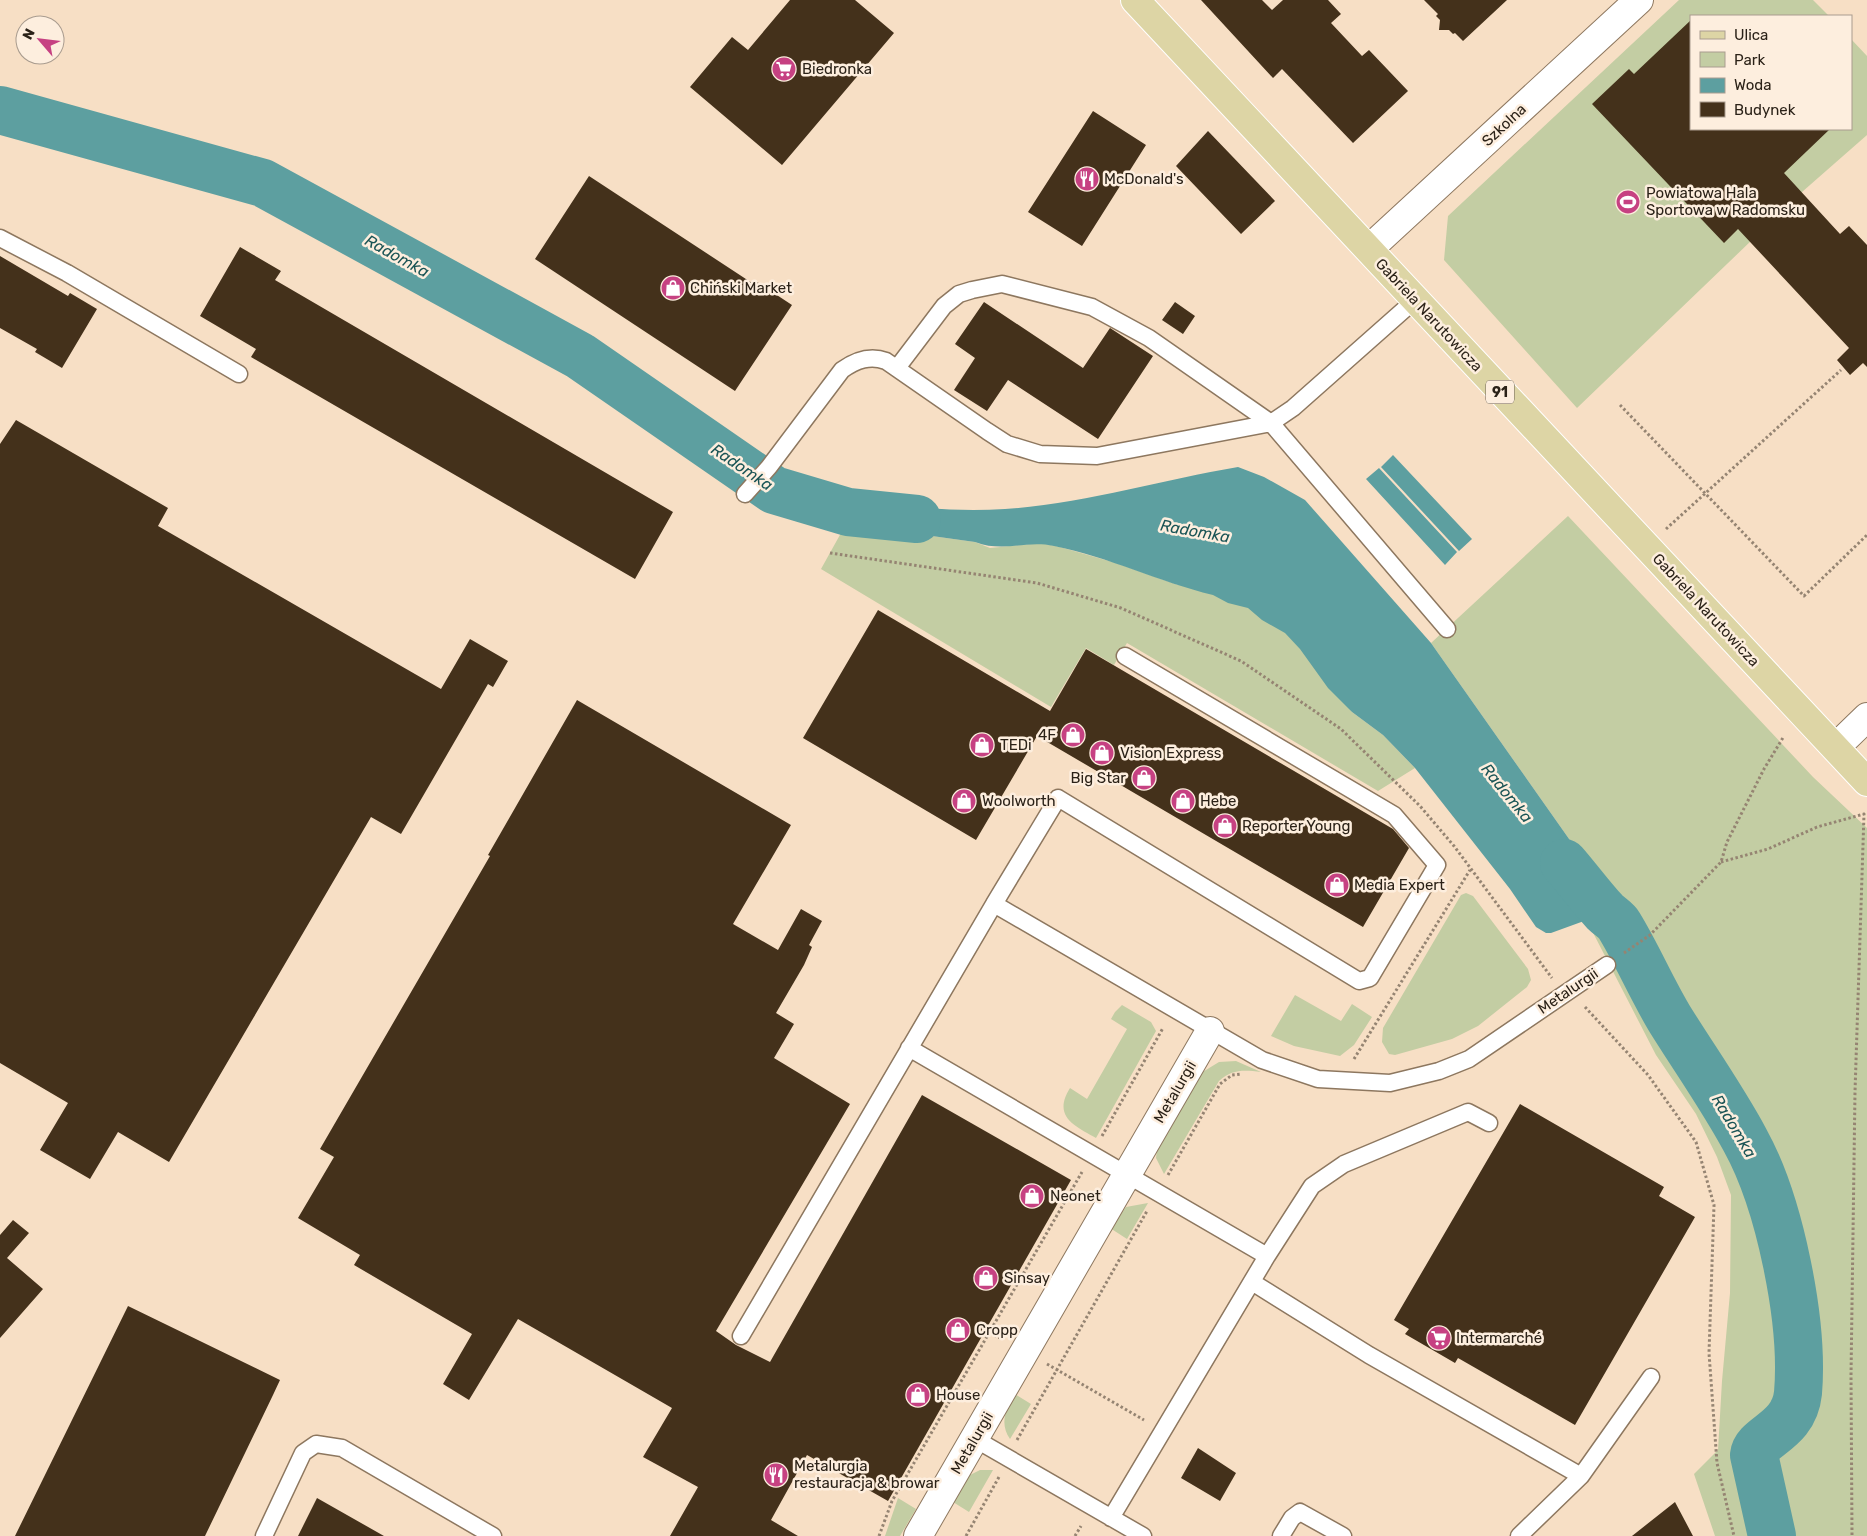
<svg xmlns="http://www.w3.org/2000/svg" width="1867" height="1536" font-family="Rubik,sans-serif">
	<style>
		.green { fill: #c3cda3 }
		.water { fill: #5d9fa0 }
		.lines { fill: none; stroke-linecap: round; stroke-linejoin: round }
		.river { stroke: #5d9fa0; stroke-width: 48 }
		.building { fill: #44311b }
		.service-casing { stroke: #8d775f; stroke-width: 19 }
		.minor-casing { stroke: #8d775f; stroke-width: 30 }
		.primary-casing { stroke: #fff; stroke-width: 30 }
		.path { stroke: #958472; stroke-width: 3; stroke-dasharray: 2.5 2.5; stroke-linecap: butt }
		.service { stroke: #fff; stroke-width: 16 }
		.minor { stroke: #fff; stroke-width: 28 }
		.primary { stroke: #ddd5a5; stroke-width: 28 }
		.labels { text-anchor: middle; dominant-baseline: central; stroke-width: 5; stroke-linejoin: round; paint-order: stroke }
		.shield { fill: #fdeede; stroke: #6a5f53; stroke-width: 1 }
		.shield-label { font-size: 14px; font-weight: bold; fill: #2b2218 }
		.poi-label { font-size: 15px; fill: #2b2218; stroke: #fdeede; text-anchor: start }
		.street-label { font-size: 15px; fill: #2b2218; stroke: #fdeede }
		.water-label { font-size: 16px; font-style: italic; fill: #1a5455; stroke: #fdeede }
	</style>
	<rect width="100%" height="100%" fill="#f7dfc5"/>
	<path class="green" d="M 1679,0 L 1813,0 L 1829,16 L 1691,16 L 1691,129 L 1851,129 L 1851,39 L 1867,56 L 1867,135 L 1802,192 L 1577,408 L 1444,260 L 1448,216 Z
		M 1568,516 L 1813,777 L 1867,828 L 1867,1536 L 1715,1536 L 1694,1474 L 1718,1450 L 1722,1381 L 1730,1293 L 1731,1195 L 1717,1157 L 1696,1114 L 1656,1055 L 1587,921 L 1606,913 L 1605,890 L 1431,643 Z
		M 846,524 L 975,542 L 990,548 L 1041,543 L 1060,547 L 1116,563 L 1178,585 L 1249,584 L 1352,712 L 1383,735 L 1415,768 L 1378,791 L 1127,643 L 1114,665 L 1086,648 L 1051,707 L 821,569 Z
		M 1466,893 L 1473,896 L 1528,969 L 1531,980 L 1527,987 L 1478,1026 L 1452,1039 L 1395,1055 L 1389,1054 L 1382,1042 L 1383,1028 L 1461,895 Z
		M 1295,995 L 1341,1021 L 1352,1004 L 1372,1017 L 1354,1045 L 1340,1056 L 1294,1046 L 1271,1036 Z
		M 1122,1005 L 1151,1022 L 1156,1031 L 1096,1138 C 1075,1126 1052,1117 1070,1088 L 1087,1099 L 1127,1029 L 1111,1019 L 1115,1012 Z
		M 1236,1061 L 1261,1072 C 1244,1070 1232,1069 1219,1081 L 1164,1174 L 1156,1158 L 1157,1150 L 1201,1073 L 1219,1062 Z
		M 1148,1203 L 1127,1239 L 1110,1228 L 1126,1207 Z
		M 1015,1394 L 1031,1404 L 1010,1439 C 999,1423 1006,1409 1015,1394 Z
		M 980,1470 L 993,1470 L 969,1512 L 953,1502 L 968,1476 Z
		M 898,1498 L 916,1509 L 900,1536 L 885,1536 Z"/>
	<path class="water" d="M 1393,455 L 1472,539 L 1459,551 L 1381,467 Z
		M 1238,467 L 1264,477 L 1305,500 L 1431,643 L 1605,890 L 1606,913 L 1551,933 L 1546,933 L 1536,927 L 1510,889 L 1415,768 L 1383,735 L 1352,712 L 1328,688 L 1300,649 L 1285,633 L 1262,620 L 1248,608 L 1228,603 L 1213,595 C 1159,582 1109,557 1054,546 C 1025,540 1004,553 975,542 L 846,524 L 860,499 C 907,508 958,512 1005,509 C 1083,504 1161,480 1238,467 Z
		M 1379,468 L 1457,552 L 1445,565 L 1366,479 Z"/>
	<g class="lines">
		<path class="river" d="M 0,110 L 263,183 L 580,356 L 774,490 L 848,512 L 917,519
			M 1564,863 C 1578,879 1591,897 1605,912 C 1610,917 1616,920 1619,925 C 1638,956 1652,990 1671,1021 C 1696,1061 1723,1099 1745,1140 C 1780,1203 1804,1322 1798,1393 C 1794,1432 1756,1436 1754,1455 L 1772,1536"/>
	</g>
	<path class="building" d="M 790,0 L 855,0 L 894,33 L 782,165 L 690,87 L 732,37 L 748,50 Z
		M 1201,0 L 1262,0 L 1272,10 L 1283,0 L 1328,0 L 1341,14 L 1331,23 L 1362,56 L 1369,50 L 1408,91 L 1353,143 L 1282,69 L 1273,78 Z
		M 1424,0 L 1507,0 L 1463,41 L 1455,33 L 1453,34 L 1449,30 L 1439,30 L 1440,20 L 1436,16 L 1438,14 Z
		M 1691,20 L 1691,129 L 1830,129 L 1784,173 L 1840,234 L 1849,226 L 1867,245 L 1867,367 L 1863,363 L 1850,375 L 1837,360 L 1849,348 L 1738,229 L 1724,243 L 1592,104 L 1629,69 L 1634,74 Z
		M 1093,111 L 1146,145 L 1082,246 L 1028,212 Z
		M 1208,131 L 1275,201 L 1241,234 L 1176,166 Z
		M 589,176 L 752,283 L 754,280 L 792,305 L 735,391 L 535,259 Z
		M 240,247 L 281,271 L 275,280 L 673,512 L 635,579 L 251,357 L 256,349 L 200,316 Z
		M 0,256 L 68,296 L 70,293 L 97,309 L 62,368 L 35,352 L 37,349 L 0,328 Z
		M 984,302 L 1083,368 L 1110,328 L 1153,356 L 1098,439 L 1008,380 L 987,411 L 954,390 L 975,358 L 955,344 Z
		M 1175,302 L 1195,316 L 1183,334 L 1162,320 Z
		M 16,420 L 168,508 L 158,526 L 441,689 L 470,639 L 508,661 L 493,687 L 488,684 L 401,834 L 371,817 L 169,1162 L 118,1132 L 90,1179 L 40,1150 L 68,1103 L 0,1063 L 0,444 Z
		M 878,610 L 1050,711 L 1086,649 L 1393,829 L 1409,848 L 1363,927 L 1037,736 L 976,840 L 803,738 Z
		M 577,700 L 791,825 L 733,924 L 778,950 L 801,909 L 822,921 L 809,945 L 812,947 L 804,965 L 776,1013 L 794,1024 L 774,1058 L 850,1104 L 716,1331 L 736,1345 L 770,1362 L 922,1095 L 1071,1180 L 888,1501 L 807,1455 L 771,1520 L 798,1536 L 670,1536 L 698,1487 L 643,1457 L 672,1408 L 518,1319 L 469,1400 L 443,1384 L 472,1334 L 354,1265 L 360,1255 L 298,1218 L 334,1157 L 320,1149 L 490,856 L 488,855 Z
		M 1520,1104 L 1664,1187 L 1659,1196 L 1695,1217 L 1575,1425 L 1458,1358 L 1455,1363 L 1405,1334 L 1409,1329 L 1394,1320 Z
		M 13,1220 L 29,1233 L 7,1258 L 43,1289 L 0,1338 L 0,1235 Z
		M 128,1306 L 280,1380 L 273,1395 L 205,1536 L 15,1536 Z
		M 1198,1448 L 1236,1473 L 1220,1501 L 1181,1478 Z
		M 317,1498 L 384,1536 L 298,1536 Z
		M 1675,1502 L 1693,1536 L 1632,1536 Z"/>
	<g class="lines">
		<defs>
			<path id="service" d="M 0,238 L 67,273 L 239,374
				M 897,368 L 944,306 L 959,294 L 972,290 L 1002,284 L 1092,307 L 1149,338 L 1271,423 L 1447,629
				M 745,494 L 769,467 L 842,370 C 856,360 870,355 886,361 L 987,431 L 1007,444 L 1040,454 L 1097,456 L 1271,423 L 1293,408 L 1415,300
				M 994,904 L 1058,798 L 1359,981 L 1370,978 L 1437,865 L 1394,815 L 1125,656
				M 909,1048 L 1267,1256
				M 1252,1282 L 1369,1355 L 1581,1476
				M 741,1336 L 994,904 L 1262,1060 L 1318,1079 L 1390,1083 L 1439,1071 L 1469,1059 L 1607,965
				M 975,1439 L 1143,1536
				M 1111,1518 L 1267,1256 L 1312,1186 L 1344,1164 L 1468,1112 L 1489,1123
				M 264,1536 L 303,1453 L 316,1444 L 342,1448 L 493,1536
				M 1281,1536 L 1292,1518 L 1300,1512 L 1343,1536
				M 1519,1536 L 1581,1476 L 1651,1377"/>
			<path id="minor" d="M 1369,249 L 1639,0
				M 1836,747 L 1867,717
				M 918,1536 L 1210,1031"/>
			<path id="primary" d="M 1135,0 L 1867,782"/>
		</defs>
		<use href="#service" class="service-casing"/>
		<use href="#minor" class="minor-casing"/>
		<use href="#primary" class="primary-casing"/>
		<path class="path" d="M 1620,405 L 1804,596 L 1867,535
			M 1666,529 L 1841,370
			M 830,553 L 1037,583 L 1121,608 L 1241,661 L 1341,729 L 1420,806 L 1454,846 L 1552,978
			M 1721,862 L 1768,849 L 1817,827 L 1864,814 L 1855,1092 L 1851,1376 L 1852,1536
			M 1624,953 L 1650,935 L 1721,862 L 1727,842 L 1764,769 L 1784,736
			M 1585,1007 L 1648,1075 L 1696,1142 L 1714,1205 L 1709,1353 L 1717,1463 L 1734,1536
			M 1354,1059 L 1470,870
			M 1102,1136 L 1163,1028
			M 1168,1175 L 1220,1084 L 1232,1075 L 1241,1074
			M 985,1331 L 1000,1338
			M 1047,1364 L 1144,1420
			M 1017,1440 L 1147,1211
			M 879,1536 L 892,1501 L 1082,1172
			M 966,1536 L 999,1477
			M 1075,1536 L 1081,1526"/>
		<use href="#service" class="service"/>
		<use href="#minor" class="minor"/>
		<use href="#primary" class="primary"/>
	</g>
	<defs>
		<symbol id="supermarket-disc" viewBox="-11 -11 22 22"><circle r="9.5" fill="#c64182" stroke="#fdeede"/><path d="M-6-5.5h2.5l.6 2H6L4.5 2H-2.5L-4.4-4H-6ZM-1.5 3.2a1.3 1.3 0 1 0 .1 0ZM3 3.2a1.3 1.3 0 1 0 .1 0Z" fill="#fff"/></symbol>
		<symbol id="restaurant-disc" viewBox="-11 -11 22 22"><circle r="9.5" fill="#c64182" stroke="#fdeede"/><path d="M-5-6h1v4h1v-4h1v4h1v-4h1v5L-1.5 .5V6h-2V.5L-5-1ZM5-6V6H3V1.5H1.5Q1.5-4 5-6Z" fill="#fff"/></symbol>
		<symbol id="stadium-disc" viewBox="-11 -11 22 22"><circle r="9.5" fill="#c64182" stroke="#fdeede"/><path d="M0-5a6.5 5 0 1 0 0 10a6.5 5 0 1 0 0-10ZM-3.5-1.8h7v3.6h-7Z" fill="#fff"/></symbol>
		<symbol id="shop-disc" viewBox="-11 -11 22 22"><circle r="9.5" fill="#c64182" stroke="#fdeede"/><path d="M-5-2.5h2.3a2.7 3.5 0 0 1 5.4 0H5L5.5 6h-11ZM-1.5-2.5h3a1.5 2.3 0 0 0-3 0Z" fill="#fff"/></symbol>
	</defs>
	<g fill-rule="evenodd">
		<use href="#supermarket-disc" x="770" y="55" width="28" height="28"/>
		<use href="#restaurant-disc" x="1073" y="165" width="28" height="28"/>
		<use href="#stadium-disc" x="1614" y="188" width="28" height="28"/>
		<use href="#shop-disc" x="659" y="274" width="28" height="28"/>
		<use href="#shop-disc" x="1059" y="721" width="28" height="28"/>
		<use href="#shop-disc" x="968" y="731" width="28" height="28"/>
		<use href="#shop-disc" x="1088" y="739" width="28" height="28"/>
		<use href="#shop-disc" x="1130" y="764" width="28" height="28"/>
		<use href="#shop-disc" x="950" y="787" width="28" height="28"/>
		<use href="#shop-disc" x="1169" y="787" width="28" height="28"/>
		<use href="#shop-disc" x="1211" y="812" width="28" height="28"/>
		<use href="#shop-disc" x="1323" y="871" width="28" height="28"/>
		<use href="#shop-disc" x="1018" y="1182" width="28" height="28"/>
		<use href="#shop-disc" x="972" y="1264" width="28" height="28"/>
		<use href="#shop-disc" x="944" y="1316" width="28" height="28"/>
		<use href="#supermarket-disc" x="1425" y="1324" width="28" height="28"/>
		<use href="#shop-disc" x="904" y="1381" width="28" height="28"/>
		<use href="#restaurant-disc" x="762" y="1461" width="28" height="28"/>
	</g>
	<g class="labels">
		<rect class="shield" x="1486" y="380.5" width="28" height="23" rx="4"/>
		<g class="shield-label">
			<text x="1500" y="392">91</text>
		</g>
		<g class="poi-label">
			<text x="802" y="69">Biedronka</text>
			<text x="1104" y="179">McDonald's</text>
			<text x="1646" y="193">Powiatowa Hala<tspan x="1646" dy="17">Sportowa w Radomsku</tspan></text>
			<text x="690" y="288">Chiński Market</text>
			<text x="1056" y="735" text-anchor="end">4F</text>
			<text x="1000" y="745">TEDi</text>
			<text x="1120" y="753">Vision Express</text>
			<text x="1126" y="778" text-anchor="end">Big Star</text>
			<text x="982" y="801">Woolworth</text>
			<text x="1200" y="801">Hebe</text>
			<text x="1242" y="826">Reporter Young</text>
			<text x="1354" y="885">Media Expert</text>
			<text x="1050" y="1196">Neonet</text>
			<text x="1004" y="1278">Sinsay</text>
			<text x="976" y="1330">Cropp</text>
			<text x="1456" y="1338">Intermarché</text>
			<text x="936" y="1395">House</text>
			<text x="794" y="1466">Metalurgia<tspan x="794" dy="17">restauracja &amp; browar</tspan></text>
		</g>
		<g class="street-label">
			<text transform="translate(1504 125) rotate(-43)">Szkolna</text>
			<text transform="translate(1429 315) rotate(47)">Gabriela Narutowicza</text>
			<text transform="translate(1706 610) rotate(47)">Gabriela Narutowicza</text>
			<text transform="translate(1568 991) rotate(-34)">Metalurgii</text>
			<text transform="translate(1175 1092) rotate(-60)">Metalurgii</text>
			<text transform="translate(972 1443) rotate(-60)">Metalurgii</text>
		</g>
		<g class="water-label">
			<text transform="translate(397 256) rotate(29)">Radomka</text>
			<text transform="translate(742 467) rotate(34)">Radomka</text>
			<text transform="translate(1195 531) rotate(10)">Radomka</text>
			<text transform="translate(1507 793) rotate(51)">Radomka</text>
			<text transform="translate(1734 1126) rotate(59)">Radomka</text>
		</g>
	</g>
	<rect x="1690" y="15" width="162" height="115" fill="#fdeede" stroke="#a99c8f"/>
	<rect x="1700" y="31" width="25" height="8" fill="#ddd5a5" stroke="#a99c8f"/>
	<text x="1734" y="40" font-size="15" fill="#2b2218">Ulica</text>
	<rect x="1700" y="52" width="25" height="15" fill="#c3cda3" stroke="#a99c8f"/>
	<text x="1734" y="65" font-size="15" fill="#2b2218">Park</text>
	<rect x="1700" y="78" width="25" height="15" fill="#5d9fa0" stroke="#a99c8f"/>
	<text x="1734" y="90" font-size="15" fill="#2b2218">Woda</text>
	<rect x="1700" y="102" width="25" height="15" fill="#44311b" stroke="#a99c8f"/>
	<text x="1734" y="115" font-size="15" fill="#2b2218">Budynek</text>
	<g transform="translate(40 40) rotate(298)"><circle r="24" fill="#fdeede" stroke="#a99c8f"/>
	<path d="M0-4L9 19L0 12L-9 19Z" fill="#c64182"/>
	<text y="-8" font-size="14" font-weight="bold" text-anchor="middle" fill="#2b2218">N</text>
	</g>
</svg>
